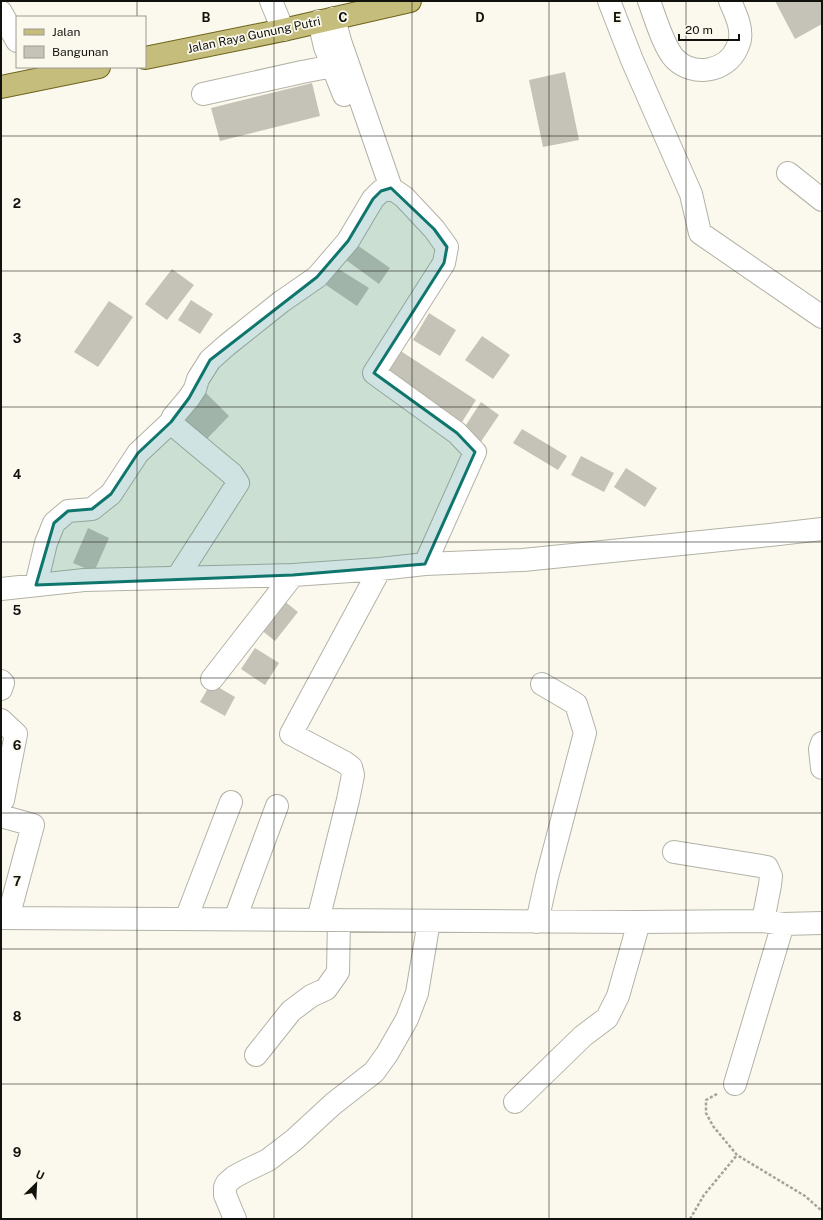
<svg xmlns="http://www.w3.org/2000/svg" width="823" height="1220" font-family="'Public Sans',sans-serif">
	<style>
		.building { fill: #c5c3b8 }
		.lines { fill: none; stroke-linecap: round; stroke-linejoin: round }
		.minor-casing { stroke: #b3b2a6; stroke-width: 24 }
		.major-casing { stroke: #6d641b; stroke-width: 24 }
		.path { stroke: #a4a39a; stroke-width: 2.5; stroke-dasharray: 3 2; stroke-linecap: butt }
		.minor { stroke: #fff; stroke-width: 22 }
		.major { stroke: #c5bd7b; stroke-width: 22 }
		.marked { fill: #0f766e; fill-opacity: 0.2; stroke: #0f766e; stroke-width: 3; stroke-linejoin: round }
		.grid { fill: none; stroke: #11110d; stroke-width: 1; stroke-opacity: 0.55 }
		.labels { text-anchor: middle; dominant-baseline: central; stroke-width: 3.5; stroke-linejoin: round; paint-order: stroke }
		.street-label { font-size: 12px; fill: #11110d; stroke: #fbf9ed }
		.grid-label { font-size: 13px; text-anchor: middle; font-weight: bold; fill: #11110d; stroke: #fbf9ed; stroke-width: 3.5; stroke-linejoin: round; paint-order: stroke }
	</style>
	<rect width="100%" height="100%" fill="#fbf9ed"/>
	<path class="building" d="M 775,1 L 822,1 L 822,24 L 795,39 Z
		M 565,72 L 579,140 L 543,147 L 529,80 Z
		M 312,83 L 320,116 L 220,141 L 211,108 Z
		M 357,245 L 390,268 L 379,284 L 346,260 Z
		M 337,268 L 369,288 L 357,306 L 326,285 Z
		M 172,269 L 194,285 L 167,320 L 145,304 Z
		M 191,300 L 213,314 L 200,334 L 178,320 Z
		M 109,301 L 133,317 L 98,367 L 74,352 Z
		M 429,313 L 456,330 L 440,356 L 413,340 Z
		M 482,336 L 510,355 L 493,379 L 465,360 Z
		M 396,348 L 476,400 L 462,422 L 382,370 Z
		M 202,389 L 229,416 L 202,444 L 174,417 Z
		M 481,402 L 499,415 L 480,443 L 462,431 Z
		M 522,429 L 567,456 L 558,470 L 513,443 Z
		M 581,456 L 614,473 L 604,492 L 571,475 Z
		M 626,468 L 657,488 L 645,507 L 614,487 Z
		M 88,528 L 109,538 L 94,572 L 73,563 Z
		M 278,596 L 298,612 L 275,641 L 255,625 Z
		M 255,648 L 279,663 L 265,685 L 241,669 Z
		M 211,683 L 235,697 L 225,716 L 200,702 Z"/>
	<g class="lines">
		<defs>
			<path id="minor" d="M 271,1 L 283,30
				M 609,1 L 632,60 L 691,194 L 700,233 L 822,317
				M 649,1 C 655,17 664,48 675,59 C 694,78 727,71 737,48 C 738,45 740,42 740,39 C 742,26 735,13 730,1
				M 1,12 L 17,41
				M 334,18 L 340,41 L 391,188
				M 319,21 L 325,47 L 344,95
				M 203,94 L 302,72 L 333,66
				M 788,173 L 822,200
				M 177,578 L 238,483 L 232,474 L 178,429 L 171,422 L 173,417 L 189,398 L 195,389 L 198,379 L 210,360 L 227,345 L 281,302 L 317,277 L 348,241 L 373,199 L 381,191 L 391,188 L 404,197 L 434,229 L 447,247 L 444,263 L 374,373 L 457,433 L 475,452 L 425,564
				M 36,585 L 46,543 L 54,523 L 68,511 L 92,509 L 111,494 L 138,453 L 171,422
				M 1,589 L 84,580 L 293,575 L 380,569 L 425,564 L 523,560 L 770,535 L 822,529
				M 212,679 L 293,575
				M 1,681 L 3,683 L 1,689
				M 1,720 L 16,734 L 3,800 L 1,803
				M 822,743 L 820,749 L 822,768
				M 1,816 L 33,825 L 8,918
				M 674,852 L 767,867 L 771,876 L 770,885 L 763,921
				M 1,918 L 639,922 L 763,921 L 783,924 L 822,923
				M 186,919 L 231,802
				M 235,919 L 277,806
				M 318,920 L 348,800 L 353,775 L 351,767 L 344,762 L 291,734 L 380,569
				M 537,922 L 547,877 L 585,733 L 576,704 L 542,684
				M 256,1055 L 291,1011 L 311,996 L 326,989 L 338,972 L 339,920
				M 735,1084 L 783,924
				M 515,1102 L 583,1036 L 607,1018 L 618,996 L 639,922
				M 235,1219 L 225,1195 L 225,1187 L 227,1183 L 234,1177 L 245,1171 L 268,1160 L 294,1140 L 333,1104 L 374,1072 L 387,1054 L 407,1019 L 417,993 L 429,921"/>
			<path id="major" d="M 145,58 L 283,30 L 410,1
				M 1,87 L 99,67"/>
		</defs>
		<use href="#minor" class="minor-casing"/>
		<use href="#major" class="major-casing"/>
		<path class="path" d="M 717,1094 L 706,1100 L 706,1113 L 713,1126 L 737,1155 L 805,1196 L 822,1211
			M 690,1219 L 704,1195 L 737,1155"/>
		<use href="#minor" class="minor"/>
		<use href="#major" class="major"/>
	</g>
	<path class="marked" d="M 391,188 L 434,229 L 447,247 L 444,263 L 374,373 L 457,433 L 475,452 L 425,564 L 293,575 L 36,585 L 54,523 L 68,511 L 92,509 L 111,494 L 138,453 L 171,422 L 189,398 L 210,360 L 317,277 L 348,241 L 373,199 L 381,191 Z"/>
	<path class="grid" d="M 137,1 L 137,17M 274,1 L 274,1219M 412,1 L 412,1219M 549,1 L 549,1219M 686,1 L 686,1219M 137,67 L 137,1219M 1,136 L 822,136M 1,271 L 822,271M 1,407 L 822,407M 1,542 L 822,542M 1,678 L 822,678M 1,813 L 822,813M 1,949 L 822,949M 1,1084 L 822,1084"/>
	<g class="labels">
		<g class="street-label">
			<text transform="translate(254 35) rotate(-12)">Jalan Raya Gunung Putri</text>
		</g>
	</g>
	<g class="grid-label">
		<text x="206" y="22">B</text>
		<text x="343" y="22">C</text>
		<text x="480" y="22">D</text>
		<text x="617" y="22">E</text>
		<text x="17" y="208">2</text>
		<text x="17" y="343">3</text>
		<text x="17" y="479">4</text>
		<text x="17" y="615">5</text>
		<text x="17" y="750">6</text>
		<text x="17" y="886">7</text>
		<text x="17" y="1021">8</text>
		<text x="17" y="1157">9</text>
	</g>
	<rect width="823" height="1220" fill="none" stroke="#11110d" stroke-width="4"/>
	<rect x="16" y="16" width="130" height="52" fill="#fbf9ed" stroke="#9d9c93"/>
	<rect x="24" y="29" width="20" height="6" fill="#c5bd7b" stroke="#9d9c93"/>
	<text x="52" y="36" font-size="12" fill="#11110d">Jalan</text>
	<rect x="24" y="46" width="20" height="12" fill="#c5c3b8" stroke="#9d9c93"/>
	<text x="52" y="56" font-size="12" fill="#11110d">Bangunan</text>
	<g transform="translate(36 1184) rotate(24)" stroke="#fbf9ed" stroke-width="3" paint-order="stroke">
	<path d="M0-3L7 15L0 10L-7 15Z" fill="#11110d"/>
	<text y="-6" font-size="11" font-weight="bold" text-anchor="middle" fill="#11110d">U</text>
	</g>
	<path d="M679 34v6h60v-6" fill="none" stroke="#11110d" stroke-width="2"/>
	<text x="685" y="34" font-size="12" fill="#11110d" stroke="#fbf9ed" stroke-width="3" paint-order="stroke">20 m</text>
</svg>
